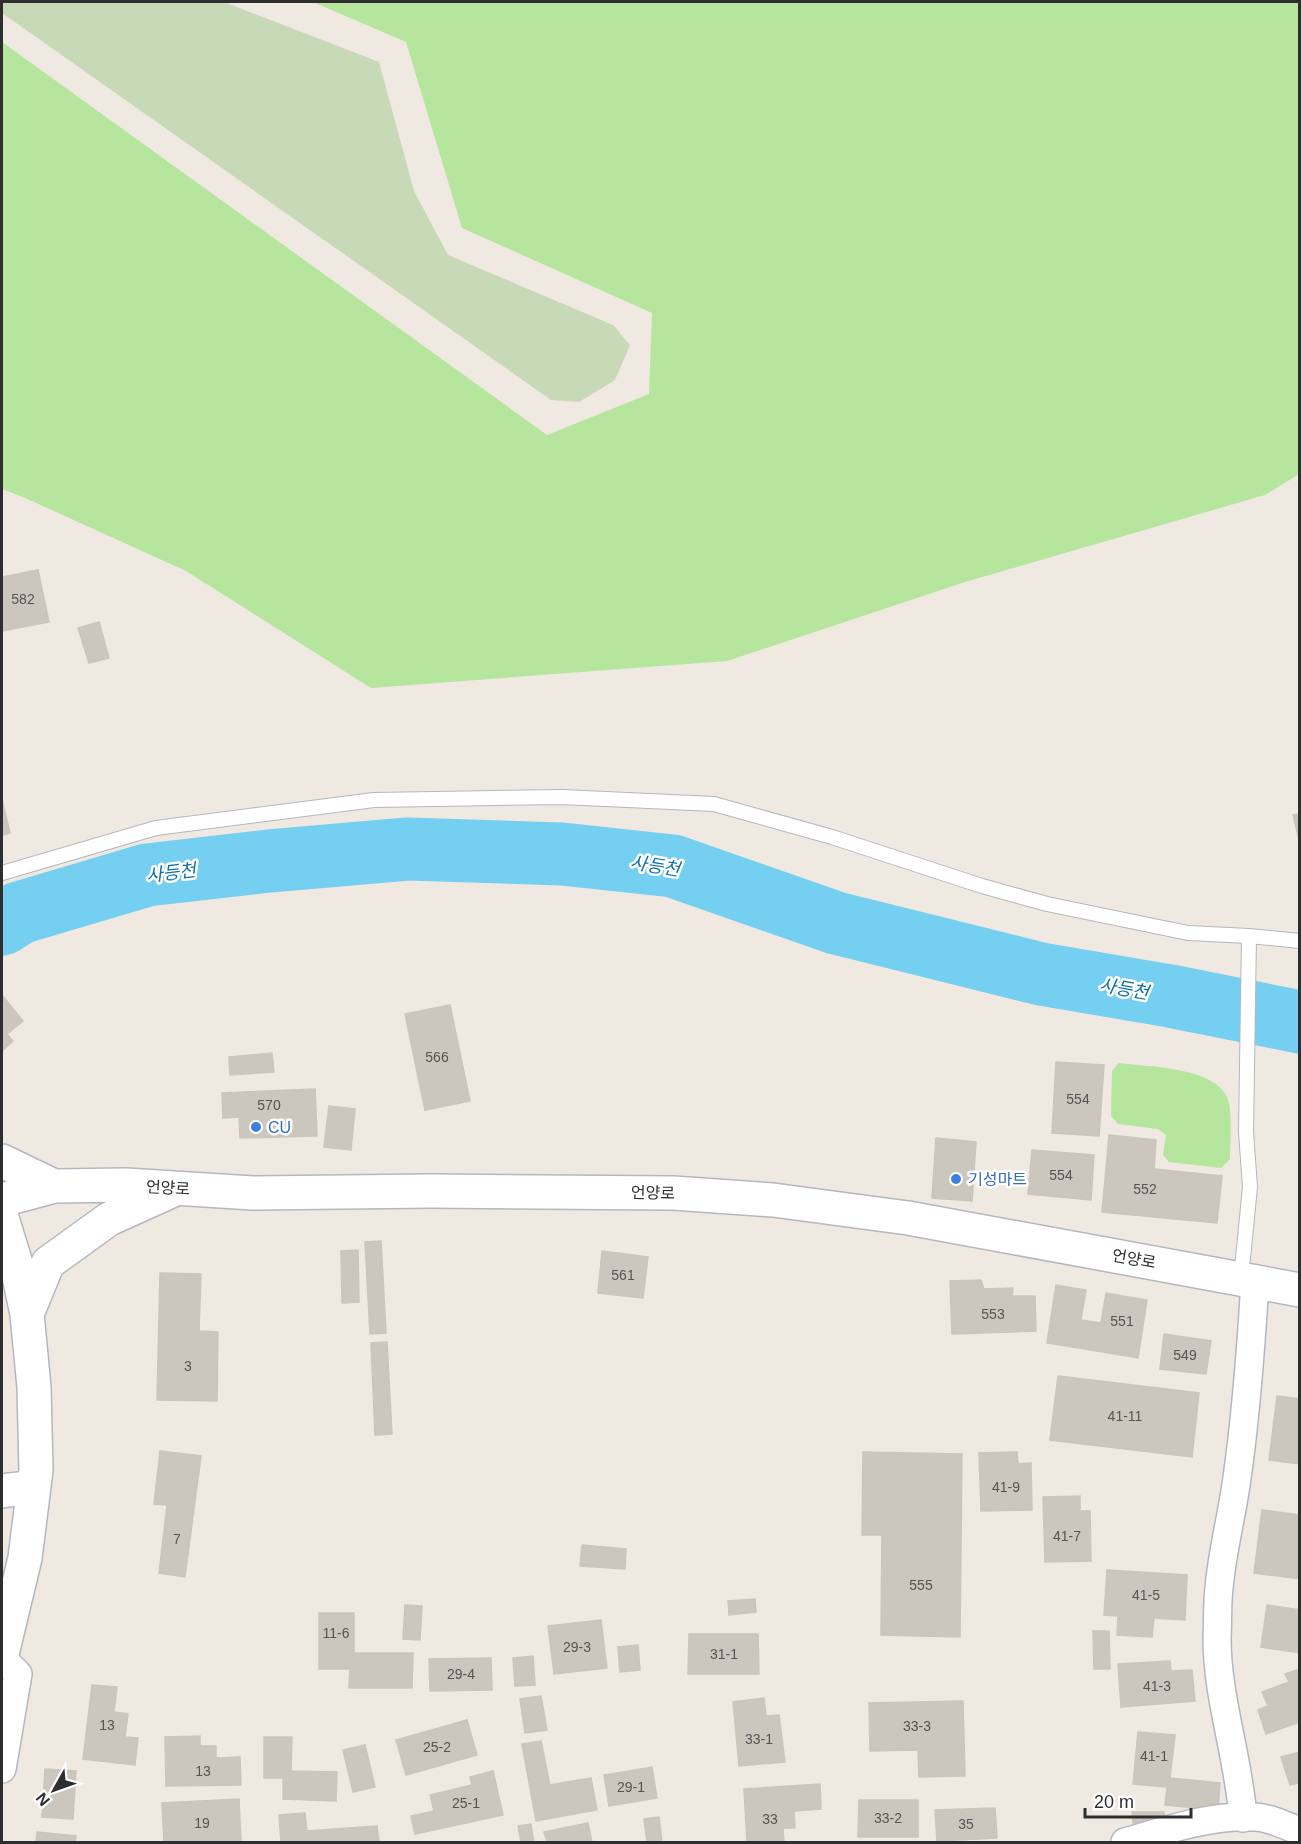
<svg xmlns="http://www.w3.org/2000/svg" width="1301" height="1844" font-family="Arial,'Noto Sans KR',sans-serif">
	<style>
		.green { fill: #b6e59e }
		.cemetery { fill: #c8d9b8 }
		.lines { fill: none; stroke-linecap: round; stroke-linejoin: round }
		.river { stroke: #75cff0; stroke-width: 63 }
		.building { fill: #cbc7bf; stroke: #cbc5ba; stroke-width: 1.5 }
		.service-casing { stroke: #b4b7c1; stroke-width: 16 }
		.minor-casing { stroke: #b4b7c1; stroke-width: 30 }
		.tertiary-casing { stroke: #b4b7c1; stroke-width: 36 }
		.service { stroke: #fff; stroke-width: 14 }
		.minor { stroke: #fff; stroke-width: 27 }
		.tertiary { stroke: #fff; stroke-width: 33 }
		.shop-dot { fill: #3f7fe0; stroke: #fff; stroke-width: 2 }
		.labels { text-anchor: middle; dominant-baseline: central; stroke-width: 5; stroke-linejoin: round; paint-order: stroke }
		.number-label { font-size: 14px; fill: #555452 }
		.shop-label { font-size: 16px; fill: #366cbe; stroke: #fff; text-anchor: start }
		.street-label { font-size: 16px; fill: #2e2e2e; stroke: #fff }
		.water-label { font-size: 18px; font-style: italic; fill: #0d6fa3; stroke: #fff }
	</style>
	<rect width="100%" height="100%" fill="#efe9e1"/>
	<path class="green" d="M 313,2 L 1299,2 L 1299,474 L 1265,495 L 965,582 L 727,661 L 371,688 L 186,571 L 23,497 L 2,489 L 2,42 L 547,435 L 649,394 L 652,313 L 462,228 L 406,42 Z
		M 1119,1063 C 1149,1067 1222,1067 1229,1103 C 1232,1119 1230,1142 1230,1159 L 1221,1168 L 1169,1162 L 1163,1155 L 1166,1135 L 1158,1129 L 1118,1124 L 1111,1116 L 1112,1071 Z"/>
	<path class="cemetery" d="M 2,2 L 224,2 L 379,62 L 414,191 L 448,255 L 613,325 L 630,345 L 615,380 L 579,402 L 551,400 L 2,13 Z"/>
	<g class="lines">
		<path class="river" d="M 2,924 L 19,913 L 147,875 L 269,861 L 408,849 L 562,854 L 673,866 L 836,923 L 1041,974 L 1170,996 L 1300,1022"/>
	</g>
	<path class="building" d="M 38,570 L 49,622 L 2,631 L 2,577 Z
		M 99,622 L 109,658 L 89,663 L 78,628 Z
		M 2,800 L 10,833 L 2,835 Z
		M 1300,814 L 1300,844 L 1293,815 Z
		M 2,995 L 23,1021 L 7,1034 L 13,1041 L 2,1051 Z
		M 450,1005 L 470,1101 L 425,1110 L 405,1014 Z
		M 272,1053 L 274,1072 L 230,1075 L 229,1057 Z
		M 1056,1062 L 1104,1065 L 1099,1136 L 1052,1133 Z
		M 315,1089 L 317,1136 L 240,1138 L 239,1117 L 223,1118 L 222,1093 Z
		M 329,1106 L 355,1109 L 351,1150 L 324,1147 Z
		M 1109,1135 L 1156,1140 L 1154,1169 L 1222,1176 L 1217,1223 L 1102,1212 Z
		M 936,1138 L 976,1142 L 972,1201 L 932,1198 Z
		M 1032,1150 L 1094,1155 L 1091,1200 L 1028,1194 Z
		M 381,1241 L 386,1333 L 370,1334 L 365,1242 Z
		M 358,1250 L 359,1302 L 342,1303 L 341,1251 Z
		M 602,1251 L 648,1257 L 643,1298 L 598,1293 Z
		M 160,1273 L 201,1274 L 199,1331 L 218,1332 L 217,1401 L 157,1400 Z
		M 981,1280 L 984,1289 L 1013,1288 L 1012,1296 L 1035,1296 L 1036,1331 L 952,1334 L 950,1281 Z
		M 1056,1285 L 1086,1290 L 1081,1320 L 1101,1323 L 1106,1293 L 1147,1300 L 1138,1358 L 1047,1343 Z
		M 1164,1334 L 1211,1341 L 1206,1374 L 1160,1369 Z
		M 387,1342 L 392,1434 L 375,1435 L 371,1343 Z
		M 1058,1376 L 1199,1393 L 1192,1457 L 1050,1440 Z
		M 1277,1396 L 1300,1399 L 1300,1464 L 1269,1460 Z
		M 160,1451 L 201,1456 L 185,1577 L 159,1573 L 167,1505 L 154,1504 Z
		M 863,1452 L 962,1454 L 960,1637 L 881,1635 L 882,1535 L 862,1535 Z
		M 1017,1452 L 1018,1464 L 1031,1463 L 1032,1510 L 981,1511 L 979,1453 Z
		M 1080,1496 L 1080,1511 L 1090,1511 L 1091,1561 L 1045,1562 L 1043,1497 Z
		M 1262,1510 L 1300,1515 L 1300,1579 L 1254,1573 Z
		M 582,1545 L 626,1549 L 625,1569 L 580,1566 Z
		M 1107,1570 L 1187,1575 L 1185,1620 L 1154,1618 L 1152,1637 L 1117,1635 L 1118,1616 L 1104,1615 Z
		M 755,1599 L 756,1612 L 729,1615 L 728,1601 Z
		M 405,1605 L 422,1606 L 420,1640 L 403,1639 Z
		M 1267,1605 L 1300,1610 L 1300,1653 L 1261,1647 Z
		M 319,1613 L 354,1613 L 354,1653 L 413,1653 L 412,1688 L 349,1688 L 350,1669 L 319,1669 Z
		M 601,1620 L 607,1668 L 554,1674 L 548,1626 Z
		M 1093,1631 L 1109,1631 L 1110,1669 L 1094,1669 Z
		M 689,1634 L 758,1634 L 759,1674 L 688,1674 Z
		M 638,1645 L 640,1670 L 620,1672 L 618,1647 Z
		M 533,1656 L 535,1685 L 515,1686 L 513,1658 Z
		M 491,1658 L 492,1690 L 430,1691 L 429,1659 Z
		M 1170,1661 L 1171,1671 L 1192,1670 L 1195,1701 L 1121,1707 L 1118,1664 Z
		M 1300,1669 L 1300,1722 L 1266,1734 L 1258,1710 L 1268,1706 L 1262,1692 L 1289,1682 L 1285,1674 Z
		M 92,1685 L 117,1687 L 114,1712 L 128,1714 L 125,1737 L 138,1738 L 135,1765 L 83,1759 Z
		M 541,1696 L 547,1730 L 525,1733 L 520,1699 Z
		M 764,1698 L 766,1716 L 779,1715 L 785,1762 L 739,1766 L 733,1702 Z
		M 963,1701 L 965,1776 L 919,1777 L 918,1750 L 870,1751 L 869,1703 Z
		M 467,1720 L 477,1755 L 406,1775 L 396,1740 Z
		M 1138,1732 L 1175,1735 L 1170,1778 L 1220,1783 L 1218,1810 L 1165,1805 L 1167,1787 L 1133,1784 Z
		M 200,1736 L 200,1746 L 216,1746 L 216,1758 L 240,1757 L 241,1785 L 166,1786 L 165,1737 Z
		M 264,1737 L 292,1737 L 291,1771 L 337,1772 L 336,1801 L 283,1799 L 283,1778 L 264,1778 Z
		M 541,1741 L 550,1785 L 591,1778 L 597,1810 L 536,1821 L 522,1744 Z
		M 365,1745 L 375,1787 L 353,1792 L 343,1750 Z
		M 1300,1752 L 1300,1783 L 1290,1785 L 1281,1757 Z
		M 652,1767 L 657,1798 L 609,1806 L 604,1775 Z
		M 45,1769 L 76,1771 L 73,1819 L 42,1817 Z
		M 493,1771 L 503,1815 L 415,1834 L 411,1816 L 434,1811 L 430,1795 L 472,1785 L 470,1777 Z
		M 820,1784 L 821,1809 L 794,1811 L 795,1828 L 783,1828 L 784,1842 L 747,1842 L 744,1789 Z
		M 239,1799 L 241,1842 L 164,1842 L 162,1803 Z
		M 859,1800 L 918,1800 L 918,1837 L 858,1837 Z
		M 995,1808 L 997,1838 L 937,1841 L 935,1810 Z
		M 1132,1812 L 1164,1812 L 1165,1823 L 1133,1823 Z
		M 305,1813 L 307,1831 L 377,1826 L 379,1842 L 281,1842 L 279,1815 Z
		M 659,1817 L 662,1842 L 647,1842 L 644,1819 Z
		M 588,1823 L 592,1842 L 547,1842 L 544,1832 Z
		M 531,1824 L 534,1842 L 521,1842 L 518,1826 Z
		M 37,1832 L 76,1836 L 75,1842 L 36,1842 Z"/>
	<g class="lines">
		<defs>
			<path id="service" d="M 2,873 L 156,828 L 374,800 L 562,797 L 714,804 L 832,837 L 982,886 L 1047,904 L 1188,933 L 1249,936 L 1300,941
				M 1241,1278 L 1250,1187 L 1246,1132 L 1249,936"/>
			<path id="minor" d="M 2,1658 L 18,1674 L 2,1769
				M 1243,1818 C 1239,1758 1217,1699 1217,1638 C 1218,1621 1217,1604 1219,1588 C 1222,1553 1231,1519 1236,1485 C 1246,1417 1251,1349 1255,1281
				M 1125,1842 C 1167,1830 1210,1815 1254,1817 C 1269,1817 1286,1826 1300,1831"/>
			<path id="tertiary" d="M 2,1161 L 54,1186
				M 2,1200 L 54,1186 L 126,1185 L 253,1193 L 431,1191 L 673,1193 L 773,1200 L 908,1218 L 1300,1290
				M 2,1218 L 17,1267 L 27,1314 L 34,1387 L 36,1470 L 25,1558 L 2,1654
				M 27,1314 L 48,1263 L 109,1219 L 171,1191
				M 2,1491 L 34,1487"/>
		</defs>
		<use href="#service" class="service-casing"/>
		<use href="#minor" class="minor-casing"/>
		<use href="#tertiary" class="tertiary-casing"/>
		<use href="#service" class="service"/>
		<use href="#minor" class="minor"/>
		<use href="#tertiary" class="tertiary"/>
	</g>
	<g class="shop-dot">
		<circle cx="256" cy="1127" r="6"/>
		<circle cx="956" cy="1179" r="6"/>
	</g>
	<g class="labels">
		<g class="number-label">
			<text x="23" y="599">582</text>
			<text x="437" y="1057">566</text>
			<text x="1078" y="1099">554</text>
			<text x="269" y="1105">570</text>
			<text x="1061" y="1175">554</text>
			<text x="1145" y="1189">552</text>
			<text x="623" y="1275">561</text>
			<text x="993" y="1314">553</text>
			<text x="1122" y="1321">551</text>
			<text x="1185" y="1355">549</text>
			<text x="188" y="1366">3</text>
			<text x="1125" y="1416">41-11</text>
			<text x="1006" y="1487">41-9</text>
			<text x="1067" y="1536">41-7</text>
			<text x="177" y="1539">7</text>
			<text x="921" y="1585">555</text>
			<text x="1146" y="1595">41-5</text>
			<text x="336" y="1633">11-6</text>
			<text x="577" y="1647">29-3</text>
			<text x="724" y="1654">31-1</text>
			<text x="461" y="1674">29-4</text>
			<text x="1157" y="1686">41-3</text>
			<text x="107" y="1725">13</text>
			<text x="917" y="1726">33-3</text>
			<text x="759" y="1739">33-1</text>
			<text x="437" y="1747">25-2</text>
			<text x="1154" y="1756">41-1</text>
			<text x="203" y="1771">13</text>
			<text x="631" y="1787">29-1</text>
			<text x="466" y="1803">25-1</text>
			<text x="888" y="1818">33-2</text>
			<text x="770" y="1819">33</text>
			<text x="202" y="1823">19</text>
			<text x="966" y="1824">35</text>
		</g>
		<g class="shop-label">
			<text x="268" y="1127">CU</text>
			<text x="968" y="1179">기성마트</text>
		</g>
		<g class="street-label">
			<text transform="translate(168 1188) rotate(3)">언양로</text>
			<text transform="translate(653 1193) rotate(1)">언양로</text>
			<text transform="translate(1134 1259) rotate(10)">언양로</text>
		</g>
		<g class="water-label">
			<text transform="translate(655 866) rotate(9)">사등천</text>
			<text transform="translate(171 873) rotate(-7)">사등천</text>
			<text transform="translate(1124 989) rotate(10)">사등천</text>
		</g>
	</g>
	<rect width="1301" height="1844" fill="none" stroke="#2e2e2e" stroke-width="6"/>
	<g transform="translate(54 1790) rotate(230)" stroke="#ffffff" stroke-width="4.5" paint-order="stroke">
	<path d="M0-4.5L10 22L0 15L-10 22Z" fill="#2e2e2e"/>
	<text y="-9" font-size="16" font-weight="bold" text-anchor="middle" fill="#2e2e2e">N</text>
	</g>
	<path d="M1085 1808v9h106v-9" fill="none" stroke="#2e2e2e" stroke-width="3"/>
	<text x="1094" y="1808" font-size="18" fill="#2e2e2e" stroke="#ffffff" stroke-width="4.5" paint-order="stroke">20 m</text>
</svg>
